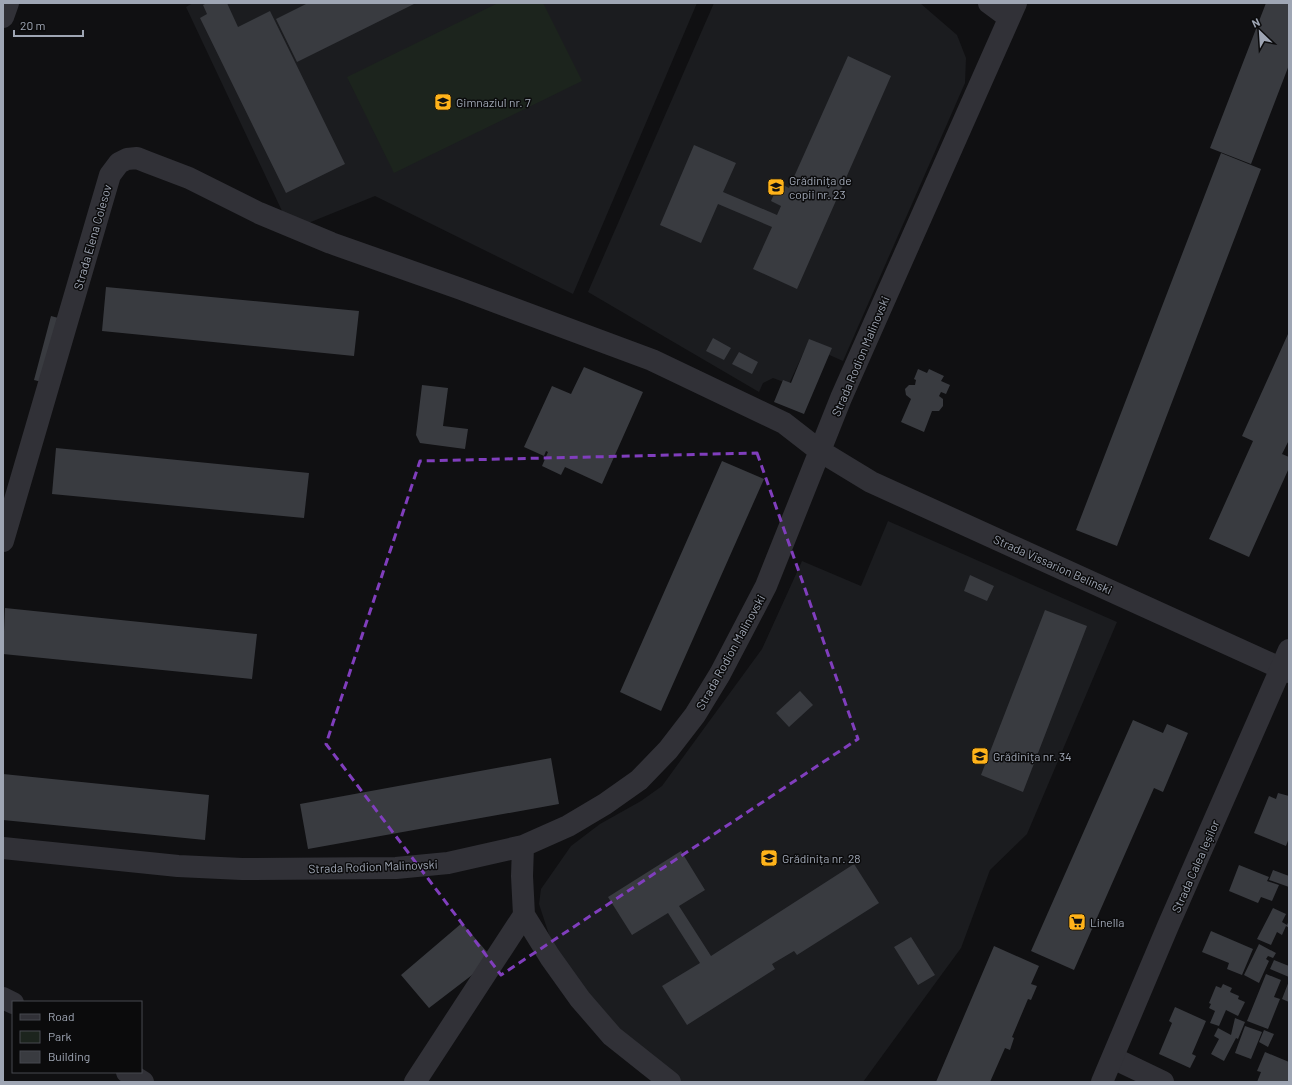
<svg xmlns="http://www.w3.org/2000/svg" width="1292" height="1085" font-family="Barlow,sans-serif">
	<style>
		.built { fill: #1b1c1f }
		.green { fill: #1c241d }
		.building { fill: #393b40 }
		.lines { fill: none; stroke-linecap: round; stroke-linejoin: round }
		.minor { stroke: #313137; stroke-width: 22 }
		.tertiary { stroke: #313137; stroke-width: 22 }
		.marked { fill: none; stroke: #803ebd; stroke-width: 3; stroke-dasharray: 8 5; stroke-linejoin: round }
		.labels { text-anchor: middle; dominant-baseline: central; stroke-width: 3; stroke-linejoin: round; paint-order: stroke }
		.poi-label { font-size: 12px; fill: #9fa6b4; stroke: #0b0b0c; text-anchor: start }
		.street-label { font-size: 12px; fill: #9fa6b4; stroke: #0b0b0c }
	</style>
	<rect width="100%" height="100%" fill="#101012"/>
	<path class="built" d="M 193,3 L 697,3 L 573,294 L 375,196 L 291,230 L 186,7 Z
		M 714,3 L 920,3 L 957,35 L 966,58 L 965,83 L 843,361 L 807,345 L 789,384 L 773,378 L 763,383 L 759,392 L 588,292 Z
		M 888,521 L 1117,622 L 1027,834 L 990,870 L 961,948 L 863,1082 L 680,1082 L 643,1055 L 558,962 L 539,904 L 541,889 L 571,846 L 600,824 L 641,801 L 662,786 L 762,649 L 802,561 L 861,586 Z"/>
	<path class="green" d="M 498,3 L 543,3 L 582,81 L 394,173 L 347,77 Z"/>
	<path class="building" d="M 207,3 L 227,3 L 238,27 L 270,11 L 345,164 L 286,193 L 200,18 L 207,14 L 203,5 Z
		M 308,3 L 416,3 L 297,62 L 276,19 Z
		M 1266,3 L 1289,3 L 1289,65 L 1251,164 L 1210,148 Z
		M 848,56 L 891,76 L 797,289 L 753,269 L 772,227 L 718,204 L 701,243 L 660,225 L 694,145 L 736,163 L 723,192 L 777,215 L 781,206 L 771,201 L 779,183 L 789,188 Z
		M 1221,153 L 1261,169 L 1117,546 L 1076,530 Z
		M 106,287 L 359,311 L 354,356 L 102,331 Z
		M 51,316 L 66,320 L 49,384 L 34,380 Z
		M 1288,334 L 1289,440 L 1282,454 L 1289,457 L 1289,468 L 1249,557 L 1209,539 L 1253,441 L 1242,436 Z
		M 713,338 L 731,348 L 724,360 L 706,351 Z
		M 809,339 L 832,348 L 804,414 L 774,402 L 783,380 L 791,383 Z
		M 739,352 L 758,362 L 752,374 L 732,364 Z
		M 584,367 L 643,392 L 602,484 L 565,467 L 561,475 L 542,466 L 548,452 L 546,451 L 544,456 L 524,447 L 552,386 L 571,394 Z
		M 918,369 L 927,373 L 929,369 L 944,376 L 941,381 L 950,385 L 946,394 L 941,392 L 939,396 L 943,399 L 943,406 L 939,411 L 932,411 L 924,432 L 901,422 L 911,399 L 906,395 L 905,389 L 909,385 L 915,385 L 916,380 L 914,379 Z
		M 422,385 L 448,388 L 443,426 L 468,429 L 465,449 L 420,443 L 416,435 Z
		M 56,448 L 309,473 L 304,518 L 52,494 Z
		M 722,461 L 764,479 L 661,711 L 620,692 Z
		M 970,575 L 994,586 L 987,601 L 964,591 Z
		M 5,608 L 257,634 L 252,679 L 3,654 Z
		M 1045,610 L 1087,626 L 1023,792 L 981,775 Z
		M 800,691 L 813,705 L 789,727 L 776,713 Z
		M 1133,720 L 1163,733 L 1167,724 L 1188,733 L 1163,792 L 1154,788 L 1074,970 L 1031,951 Z
		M 551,758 L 559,804 L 308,849 L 300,804 Z
		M 3,774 L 209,795 L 205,840 L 3,820 Z
		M 1278,793 L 1289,796 L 1289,838 L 1286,846 L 1254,833 L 1269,796 L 1276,799 Z
		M 681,851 L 705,890 L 679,906 L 711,956 L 854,864 L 879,903 L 797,955 L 794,951 L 772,964 L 775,969 L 687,1025 L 662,986 L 700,963 L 668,913 L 632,935 L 608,897 Z
		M 1239,865 L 1269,877 L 1267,881 L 1279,885 L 1272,901 L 1261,897 L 1258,903 L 1229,891 Z
		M 1273,870 L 1289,876 L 1289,887 L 1269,880 Z
		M 1273,908 L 1286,914 L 1282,922 L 1287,925 L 1289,920 L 1289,928 L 1286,926 L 1282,935 L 1277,932 L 1271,945 L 1257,939 Z
		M 462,923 L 493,959 L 429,1008 L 401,975 Z
		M 1211,931 L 1253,949 L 1242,975 L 1227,969 L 1229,963 L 1202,952 Z
		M 911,937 L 935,975 L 918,985 L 894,947 Z
		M 1259,944 L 1276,953 L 1273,958 L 1268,956 L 1266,959 L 1269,961 L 1259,983 L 1244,975 Z
		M 994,946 L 1039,966 L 1031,984 L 1037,986 L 1031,1000 L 1028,999 L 1012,1037 L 1014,1038 L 1010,1050 L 1005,1048 L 990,1082 L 936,1082 Z
		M 1274,960 L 1289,966 L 1289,977 L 1270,969 Z
		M 1266,974 L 1281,980 L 1274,997 L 1280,999 L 1268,1029 L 1247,1021 Z
		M 1289,981 L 1289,1002 L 1282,999 Z
		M 1223,984 L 1232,988 L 1230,992 L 1239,996 L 1238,999 L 1245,1002 L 1238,1016 L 1226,1010 L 1219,1026 L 1210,1023 L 1215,1011 L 1209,1008 L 1211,1004 L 1209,1003 L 1216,986 L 1221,988 Z
		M 1175,1007 L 1206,1021 L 1192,1054 L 1196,1056 L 1190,1068 L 1159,1054 L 1172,1023 L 1169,1021 Z
		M 1235,1018 L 1245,1022 L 1238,1039 L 1236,1038 L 1224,1061 L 1211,1054 L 1219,1039 L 1214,1036 L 1218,1028 L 1231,1035 Z
		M 1245,1026 L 1262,1032 L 1251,1059 L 1235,1053 Z
		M 1264,1030 L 1274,1034 L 1268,1047 L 1259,1042 Z
		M 1265,1052 L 1289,1062 L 1289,1082 L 1257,1082 L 1261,1072 L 1257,1071 Z"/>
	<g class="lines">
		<path class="minor" d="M 989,3 L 1008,17
			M 3,17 L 8,3
			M 3,541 L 110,175 L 119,163 L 127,159 L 137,158 L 147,162 L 189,178 L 259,213 L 331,243 L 461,289 L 652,360 L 784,423 L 820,451 L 871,482 L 1289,672
			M 523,846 L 522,876 L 524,915 L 550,957 L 580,999 L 612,1036 L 670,1082
			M 3,848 L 178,866 L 242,869 L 396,868 L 448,863 L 523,846 L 568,826 L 605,804 L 639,780 L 668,750 L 695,715 L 720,674 L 766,586 L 841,398 L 1016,3
			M 3,998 L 13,1003
			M 1113,1058 L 1163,1082
			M 127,1072 L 143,1082
			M 415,1082 L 524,915"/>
		<path class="tertiary" d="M 1102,1082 L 1168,926 L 1289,650"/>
	</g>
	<path class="marked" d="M 757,453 L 858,739 L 501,975 L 326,744 L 420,461 Z"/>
	<defs>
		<symbol id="school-square" viewBox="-11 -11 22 22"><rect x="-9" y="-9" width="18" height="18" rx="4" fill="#ffb31a" stroke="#0b0b0c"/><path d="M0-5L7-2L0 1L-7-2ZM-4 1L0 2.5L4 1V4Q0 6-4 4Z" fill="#111"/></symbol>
		<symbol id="supermarket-square" viewBox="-11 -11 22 22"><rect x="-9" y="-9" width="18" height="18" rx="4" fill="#ffb31a" stroke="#0b0b0c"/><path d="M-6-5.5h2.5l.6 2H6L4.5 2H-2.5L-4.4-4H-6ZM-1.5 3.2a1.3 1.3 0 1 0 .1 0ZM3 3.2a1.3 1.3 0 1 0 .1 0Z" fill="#111"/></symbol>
	</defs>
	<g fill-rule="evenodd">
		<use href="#school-square" x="433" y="92" width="20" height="20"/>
		<use href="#school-square" x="766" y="177" width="20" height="20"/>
		<use href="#school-square" x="970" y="746" width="20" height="20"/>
		<use href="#school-square" x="759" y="848" width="20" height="20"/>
		<use href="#supermarket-square" x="1067" y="912" width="20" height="20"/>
	</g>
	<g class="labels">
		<g class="poi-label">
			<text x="456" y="102">Gimnaziul nr. 7</text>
			<text x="789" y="180">Grădinița de<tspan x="789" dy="14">copii nr. 23</tspan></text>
			<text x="993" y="756">Grădinița nr. 34</text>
			<text x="782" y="858">Grădinița nr. 28</text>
			<text x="1090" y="922">Linella</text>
		</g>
		<g class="street-label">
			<text transform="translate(92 237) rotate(-74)">Strada Elena Colesov</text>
			<text transform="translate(860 356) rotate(-67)">Strada Rodion Malinovski</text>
			<text transform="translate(1053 564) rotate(24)">Strada Vissarion Belinski</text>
			<text transform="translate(730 652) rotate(-61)">Strada Rodion Malinovski</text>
			<text transform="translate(373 866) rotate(-2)">Strada Rodion Malinovski</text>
			<text transform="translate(1195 866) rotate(-66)">Strada Calea Ieșilor</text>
		</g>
	</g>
	<rect width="1292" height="1085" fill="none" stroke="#9fa6b4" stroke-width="8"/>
	<rect x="12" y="1001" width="130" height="72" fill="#0b0b0c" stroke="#46494f"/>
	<rect x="20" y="1014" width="20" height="6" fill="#313137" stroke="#46494f"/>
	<text x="48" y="1021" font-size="12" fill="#9fa6b4">Road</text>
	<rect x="20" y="1031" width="20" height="12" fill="#1c241d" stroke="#46494f"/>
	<text x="48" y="1041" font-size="12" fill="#9fa6b4">Park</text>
	<rect x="20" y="1051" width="20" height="12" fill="#393b40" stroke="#46494f"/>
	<text x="48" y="1061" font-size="12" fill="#9fa6b4">Building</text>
	<g transform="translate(1260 32) rotate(335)" stroke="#0b0b0c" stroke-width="3" paint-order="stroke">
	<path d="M0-3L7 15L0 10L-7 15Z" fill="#9fa6b4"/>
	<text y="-6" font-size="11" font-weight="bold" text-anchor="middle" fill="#9fa6b4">N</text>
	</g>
	<path d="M14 30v6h69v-6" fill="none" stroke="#9fa6b4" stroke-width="2"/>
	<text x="20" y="30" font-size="12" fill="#9fa6b4" stroke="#0b0b0c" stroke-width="3" paint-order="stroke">20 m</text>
</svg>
